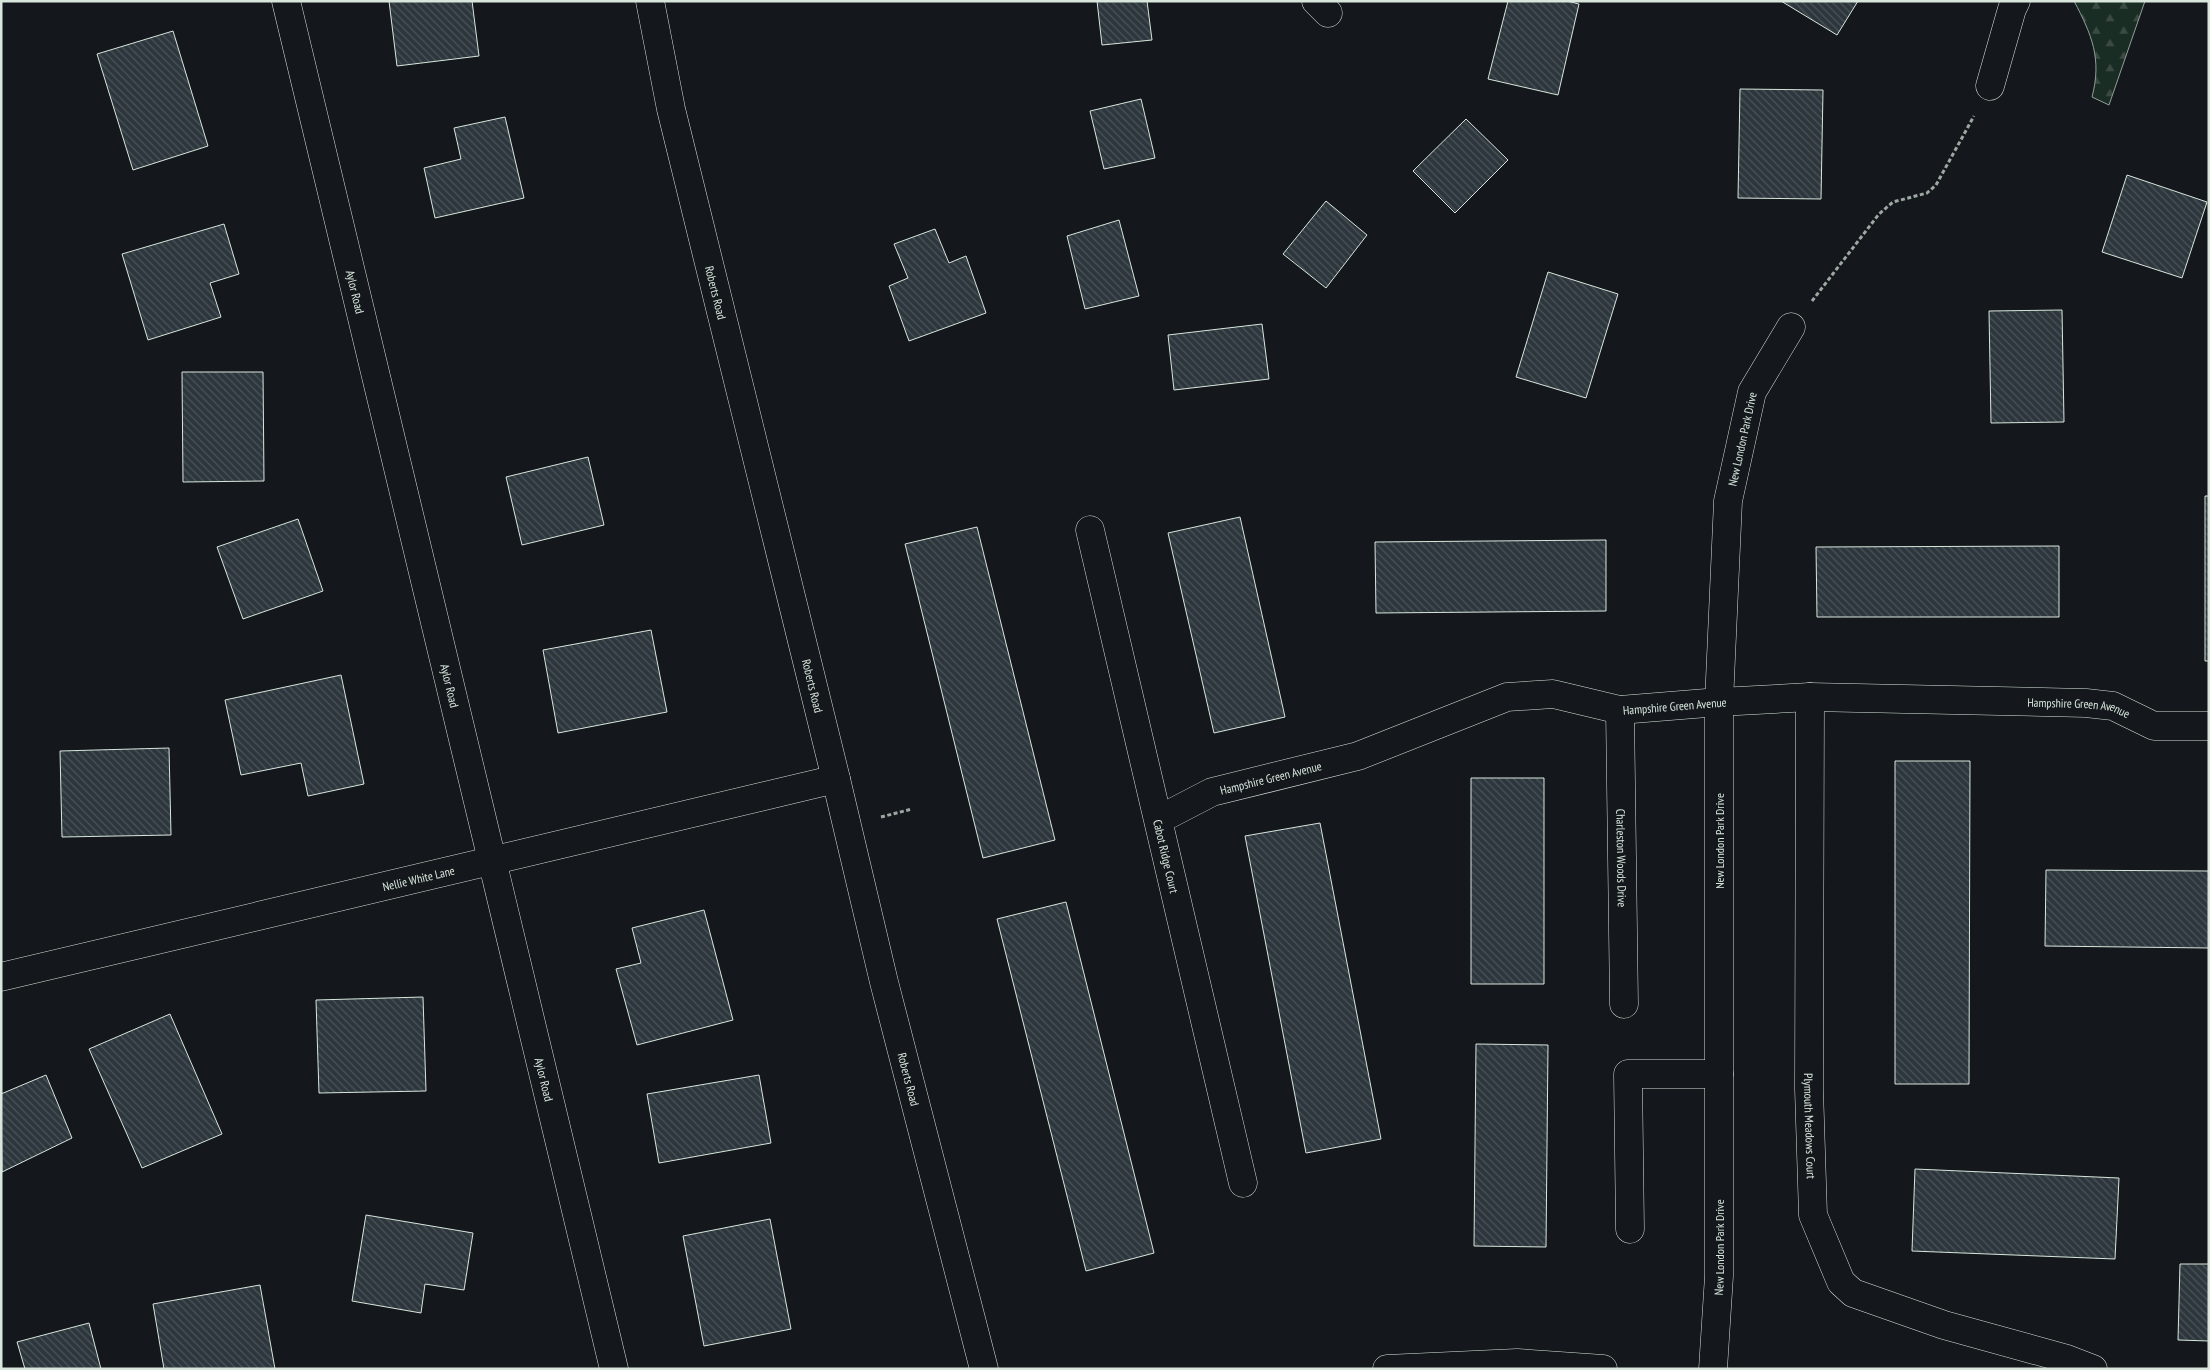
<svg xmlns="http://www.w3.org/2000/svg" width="2210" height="1370" font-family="'PT Sans Narrow',sans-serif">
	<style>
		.forest { fill: url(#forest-firs); stroke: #939e99 }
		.building { fill: url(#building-back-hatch); stroke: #d8e6dc }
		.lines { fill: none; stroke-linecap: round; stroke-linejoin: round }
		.minor-casing { stroke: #d8e6dc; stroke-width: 29 }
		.major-casing { stroke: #d8e6dc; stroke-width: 29 }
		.path { stroke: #9da8a2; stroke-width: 3; stroke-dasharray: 4 2.5; stroke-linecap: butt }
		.minor { stroke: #14181c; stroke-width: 28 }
		.major { stroke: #14181c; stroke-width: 28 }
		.labels { text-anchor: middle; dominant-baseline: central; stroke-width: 4; stroke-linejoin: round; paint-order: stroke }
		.street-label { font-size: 12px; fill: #d8e6dc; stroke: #14181c }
	</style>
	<defs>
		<pattern id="forest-firs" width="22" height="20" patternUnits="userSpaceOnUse" patternTransform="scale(1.25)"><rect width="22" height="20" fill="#1a2d24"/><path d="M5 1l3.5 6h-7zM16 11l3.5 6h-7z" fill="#3b4b43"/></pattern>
		<pattern id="building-back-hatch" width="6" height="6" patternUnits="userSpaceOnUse" patternTransform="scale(1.25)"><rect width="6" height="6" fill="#2c363c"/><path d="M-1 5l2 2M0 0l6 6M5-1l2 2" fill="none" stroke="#4a5358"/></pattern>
	</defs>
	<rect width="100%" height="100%" fill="#14181c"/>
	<path class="forest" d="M 2074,1 L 2145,1 L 2109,105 L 2092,97 C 2102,59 2092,35 2074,1 Z"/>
	<path class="building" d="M 389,1 L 472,1 L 479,56 L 397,66 Z
		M 1097,1 L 1147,1 L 1152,40 L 1102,45 Z
		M 1508,1 L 1567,1 L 1579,4 L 1558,95 L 1488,79 Z
		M 1781,1 L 1858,1 L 1837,35 Z
		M 173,31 L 208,146 L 133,170 L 97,54 Z
		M 1740,89 L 1823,90 L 1821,199 L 1738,198 Z
		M 1141,99 L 1155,158 L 1104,169 L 1090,111 Z
		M 505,117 L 524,198 L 435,218 L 424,168 L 461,159 L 454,128 Z
		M 1466,119 L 1508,160 L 1455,213 L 1413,171 Z
		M 2127,175 L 2207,202 L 2182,278 L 2102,252 Z
		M 1326,201 L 1367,235 L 1326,288 L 1283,254 Z
		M 1119,220 L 1139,296 L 1085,309 L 1067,236 Z
		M 224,224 L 239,274 L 210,283 L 221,317 L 148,340 L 122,254 Z
		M 935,229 L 949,263 L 966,256 L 986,313 L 909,341 L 889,286 L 908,278 L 894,244 Z
		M 1548,272 L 1618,294 L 1586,398 L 1516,377 Z
		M 2062,310 L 2064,422 L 1991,423 L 1989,311 Z
		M 1262,324 L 1269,379 L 1174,390 L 1168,335 Z
		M 182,372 L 263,372 L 264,481 L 183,482 Z
		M 588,457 L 604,525 L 522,545 L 506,477 Z
		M 2205,496 L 2209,496 L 2209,661 L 2205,661 Z
		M 1240,517 L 1285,717 L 1214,733 L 1168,533 Z
		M 298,519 L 323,591 L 243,619 L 217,547 Z
		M 977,527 L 1055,840 L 983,858 L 905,544 Z
		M 1606,540 L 1606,611 L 1376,613 L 1375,542 Z
		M 2059,546 L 2059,617 L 1817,617 L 1816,547 Z
		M 651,630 L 667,712 L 558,733 L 543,650 Z
		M 341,675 L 364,784 L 308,796 L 301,763 L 241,775 L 225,700 Z
		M 169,748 L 171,835 L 62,837 L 60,751 Z
		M 1895,761 L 1970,761 L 1969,1084 L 1895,1084 Z
		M 1471,778 L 1544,778 L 1544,984 L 1471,984 Z
		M 1320,823 L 1381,1139 L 1306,1153 L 1245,836 Z
		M 2046,870 L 2209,871 L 2209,948 L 2045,946 Z
		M 1066,902 L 1154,1253 L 1086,1271 L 997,919 Z
		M 704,910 L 733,1020 L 637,1045 L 616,969 L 641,963 L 632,928 Z
		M 423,997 L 426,1091 L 319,1093 L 316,1000 Z
		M 170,1014 L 222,1134 L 142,1168 L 89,1049 Z
		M 1476,1044 L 1548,1045 L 1546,1247 L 1474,1246 Z
		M 46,1075 L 72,1138 L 2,1172 L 1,1094 Z
		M 759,1075 L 771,1143 L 659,1163 L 647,1094 Z
		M 1915,1169 L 2119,1178 L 2115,1259 L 1912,1251 Z
		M 366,1215 L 473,1233 L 464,1290 L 425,1284 L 421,1313 L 352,1301 Z
		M 770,1219 L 791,1329 L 704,1346 L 683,1236 Z
		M 2180,1264 L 2209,1264 L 2209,1341 L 2178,1340 Z
		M 260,1285 L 275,1369 L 164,1369 L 153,1304 Z
		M 89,1323 L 101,1369 L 25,1369 L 17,1342 Z"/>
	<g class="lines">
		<defs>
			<g id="minor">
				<path id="s1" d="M 286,1 L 614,1369"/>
				<path d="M 1316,1 L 1328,13"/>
				<path d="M 1990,86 L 2012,9 L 2016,1"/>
				<path id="s2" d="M 1090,530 L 1243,1183"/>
				<path id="s3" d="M 1810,697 L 1809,1089 L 1813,1215 L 1841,1282 L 1853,1293 L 1944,1325 L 2067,1359 L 2093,1369"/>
				<path id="s4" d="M 1620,710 L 1624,1004"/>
				<path id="s5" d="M 1160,819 L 1212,792 L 1358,756 L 1507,697 L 1553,694 L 1620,710 L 1719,702 L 1810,697 L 2086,703 L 2113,706 L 2154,726 L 2209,726"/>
				<path id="s6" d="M 1,977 L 836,779"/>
				<path d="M 1630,1229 L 1628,1074 L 1719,1074"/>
				<path d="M 1387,1369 L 1517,1363 L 1603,1369"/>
				<path id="s7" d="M 1713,1369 L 1719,1276 L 1719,702 L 1728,501 L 1752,392 L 1791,327"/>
			</g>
			<g id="major">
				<path id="s8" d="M 650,1 L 671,109 L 836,779 L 884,982 L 984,1369"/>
			</g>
		</defs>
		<use href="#minor" class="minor-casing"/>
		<use href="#major" class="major-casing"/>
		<path class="path" d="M 1812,301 L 1879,214 L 1893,202 L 1927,193 L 1936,185 L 1974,116
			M 881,817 L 912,809"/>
		<use href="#minor" class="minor"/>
		<use href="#major" class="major"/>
	</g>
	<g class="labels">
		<g class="street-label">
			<text stroke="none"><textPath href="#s1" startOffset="299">Aylor Road</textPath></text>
			<text stroke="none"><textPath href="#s8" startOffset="299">Roberts Road</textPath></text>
			<text stroke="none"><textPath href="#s7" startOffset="932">New London Park Drive</textPath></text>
			<text stroke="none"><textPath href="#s1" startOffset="704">Aylor Road</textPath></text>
			<text stroke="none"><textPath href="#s8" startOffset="704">Roberts Road</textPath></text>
			<text stroke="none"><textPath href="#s5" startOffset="539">Hampshire Green Avenue</textPath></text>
			<text stroke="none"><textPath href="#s5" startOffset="944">Hampshire Green Avenue</textPath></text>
			<text stroke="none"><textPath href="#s5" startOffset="119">Hampshire Green Avenue</textPath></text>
			<text transform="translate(1719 841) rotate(-90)">New London Park Drive</text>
			<text stroke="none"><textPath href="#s2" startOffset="335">Cabot Ridge Court</textPath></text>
			<text stroke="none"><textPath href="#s4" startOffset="148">Charleston Woods Drive</textPath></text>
			<text stroke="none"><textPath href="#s6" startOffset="429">Nellie White Lane</textPath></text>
			<text stroke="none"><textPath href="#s1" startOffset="1109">Aylor Road</textPath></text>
			<text stroke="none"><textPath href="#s8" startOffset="1109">Roberts Road</textPath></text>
			<text stroke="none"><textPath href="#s3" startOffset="429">Plymouth Meadows Court</textPath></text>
			<text stroke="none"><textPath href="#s7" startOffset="122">New London Park Drive</textPath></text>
		</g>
	</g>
	<rect width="2210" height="1370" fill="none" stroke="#d8e6dc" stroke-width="5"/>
</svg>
